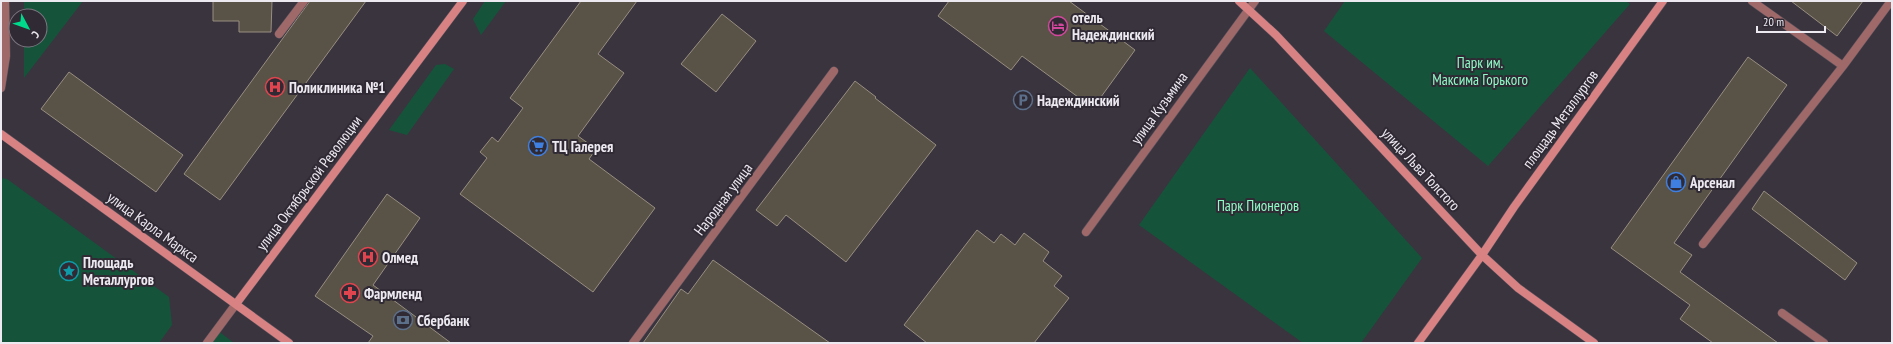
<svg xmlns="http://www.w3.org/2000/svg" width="1893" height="344" font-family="'PT Sans Narrow',sans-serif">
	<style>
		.green { fill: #15543a }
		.building { fill: #595246; stroke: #978e81 }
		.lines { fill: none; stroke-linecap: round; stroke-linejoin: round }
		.lane-casing { stroke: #57515b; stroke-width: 9 }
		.street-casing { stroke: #57515b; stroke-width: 9 }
		.secondary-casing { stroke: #57515b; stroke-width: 9 }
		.lane { stroke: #9f6869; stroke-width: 8 }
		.street { stroke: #9f6869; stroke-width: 8 }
		.secondary { stroke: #d88284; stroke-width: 8 }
		.labels { text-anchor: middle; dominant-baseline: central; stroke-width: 4; stroke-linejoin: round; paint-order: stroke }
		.poi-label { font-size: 15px; font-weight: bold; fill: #ede9f1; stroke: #302a35; text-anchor: start }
		.park-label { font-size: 15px; fill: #8efcc7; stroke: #302a35 }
		.street-label { font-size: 15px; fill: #ede9f1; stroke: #302a35 }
	</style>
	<rect width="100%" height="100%" fill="#3a343f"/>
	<path class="green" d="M 24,1 L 83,1 L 24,78 L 24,40 L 40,40 L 40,16 L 24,16 Z
		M 485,1 L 506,1 L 481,35 L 473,19 Z
		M 1345,1 L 1626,1 L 1630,4 L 1488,166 L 1324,31 Z
		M 445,64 L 454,69 L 407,135 L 389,130 L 436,65 Z
		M 1250,68 L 1422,258 L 1361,343 L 1303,343 L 1139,225 Z
		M 1,178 L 7,179 L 169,297 L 172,325 L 159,343 L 1,343 Z
		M 217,330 L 234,343 L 207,343 Z"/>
	<path class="building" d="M 213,1 L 272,1 L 271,32 L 239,32 L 239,21 L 213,21 Z
		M 310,1 L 366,1 L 220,200 L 184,174 Z
		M 581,1 L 637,1 L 598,54 L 624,73 L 578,136 L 596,149 L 589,159 L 655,208 L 593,292 L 460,194 L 487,158 L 480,152 L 492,137 L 498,142 L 523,108 L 510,98 Z
		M 949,1 L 1069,1 L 1135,50 L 1093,108 L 1022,56 L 1011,70 L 938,16 Z
		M 1791,1 L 1863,1 L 1837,36 Z
		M 722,14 L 756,41 L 716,92 L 681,64 Z
		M 1748,57 L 1787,85 L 1674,243 L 1692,255 L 1680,272 L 1778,343 L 1713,343 L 1680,319 L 1690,305 L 1611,248 Z
		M 69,72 L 183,155 L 156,192 L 41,109 Z
		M 855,81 L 876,97 L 875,98 L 936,145 L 846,262 L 786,215 L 777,226 L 756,210 Z
		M 1764,191 L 1857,263 L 1845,280 L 1752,209 Z
		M 387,194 L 420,218 L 373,285 L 451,343 L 368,343 L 373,336 L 315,296 Z
		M 977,230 L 994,243 L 1001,234 L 1015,245 L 1024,233 L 1049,252 L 1043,261 L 1062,276 L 1054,286 L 1069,298 L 1034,343 L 927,343 L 904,325 Z
		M 713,260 L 830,343 L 643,343 L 681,289 L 688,294 Z"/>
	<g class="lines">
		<defs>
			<path id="lane" d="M 1752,1 L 1843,66 L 1891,1
				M 279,34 L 304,1
				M 1703,244 L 1843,66
				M 1782,313 L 1824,343"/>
			<path id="street" d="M 1,88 L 6,56 L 5,1
				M 1086,232 L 1255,1
				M 207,343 L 236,304
				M 633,343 L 834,71"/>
			<path id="secondary" d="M 1239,1 L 1276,35 L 1482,255 L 1518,288 L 1594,343
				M 1,134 L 289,343
				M 236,304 L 463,1
				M 1418,343 L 1482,255 L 1514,207 L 1663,1"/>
		</defs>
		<use href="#lane" class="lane-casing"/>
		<use href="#street" class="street-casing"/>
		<use href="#secondary" class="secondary-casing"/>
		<use href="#lane" class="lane"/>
		<use href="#street" class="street"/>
		<use href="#secondary" class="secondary"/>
	</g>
	<defs>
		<symbol id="hotel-ring" viewBox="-11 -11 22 22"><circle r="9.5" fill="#302a35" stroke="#d1479c" stroke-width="1.5"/><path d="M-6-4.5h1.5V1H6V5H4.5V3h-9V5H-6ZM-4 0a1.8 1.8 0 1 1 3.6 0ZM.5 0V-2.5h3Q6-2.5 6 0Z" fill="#d1479c"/></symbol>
		<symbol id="hospital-ring" viewBox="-11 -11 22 22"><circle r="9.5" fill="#302a35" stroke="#e0444e" stroke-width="1.5"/><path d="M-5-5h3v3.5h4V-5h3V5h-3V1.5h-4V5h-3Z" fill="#e0444e"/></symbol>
		<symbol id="parking-ring" viewBox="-11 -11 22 22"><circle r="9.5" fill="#302a35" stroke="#5c6f8a" stroke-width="1.5"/><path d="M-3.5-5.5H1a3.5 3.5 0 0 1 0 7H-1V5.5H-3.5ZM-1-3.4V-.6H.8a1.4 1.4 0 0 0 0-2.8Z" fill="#5c6f8a"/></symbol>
		<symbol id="supermarket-ring" viewBox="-11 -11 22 22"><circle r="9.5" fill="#302a35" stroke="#3f7fe0" stroke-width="1.5"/><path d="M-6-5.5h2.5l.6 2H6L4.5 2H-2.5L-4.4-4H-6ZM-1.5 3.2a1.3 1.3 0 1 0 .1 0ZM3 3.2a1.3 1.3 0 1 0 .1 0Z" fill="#3f7fe0"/></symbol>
		<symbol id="shop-ring" viewBox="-11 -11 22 22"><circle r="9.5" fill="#302a35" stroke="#3f7fe0" stroke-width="1.5"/><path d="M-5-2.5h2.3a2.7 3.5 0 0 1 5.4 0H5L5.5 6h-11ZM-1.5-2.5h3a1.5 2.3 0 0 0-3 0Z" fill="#3f7fe0"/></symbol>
		<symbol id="sight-ring" viewBox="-11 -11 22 22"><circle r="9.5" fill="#302a35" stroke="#0f9aa8" stroke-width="1.5"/><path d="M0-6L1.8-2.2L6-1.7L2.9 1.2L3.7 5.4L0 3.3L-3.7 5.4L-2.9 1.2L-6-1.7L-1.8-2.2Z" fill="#0f9aa8"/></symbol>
		<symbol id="pharmacy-ring" viewBox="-11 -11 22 22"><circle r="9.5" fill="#302a35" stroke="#e0444e" stroke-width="1.5"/><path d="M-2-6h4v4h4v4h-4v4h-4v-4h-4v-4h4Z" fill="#e0444e"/></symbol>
		<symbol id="bank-ring" viewBox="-11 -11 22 22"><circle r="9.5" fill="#302a35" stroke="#5c6f8a" stroke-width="1.5"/><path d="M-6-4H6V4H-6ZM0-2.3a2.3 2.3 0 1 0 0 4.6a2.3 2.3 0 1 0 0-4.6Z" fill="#5c6f8a"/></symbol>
	</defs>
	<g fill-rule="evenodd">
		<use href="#hotel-ring" x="1047" y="15" width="22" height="22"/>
		<use href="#hospital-ring" x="264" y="76" width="22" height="22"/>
		<use href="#parking-ring" x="1012" y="89" width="22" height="22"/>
		<use href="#supermarket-ring" x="527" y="135" width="22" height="22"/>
		<use href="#shop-ring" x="1665" y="171" width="22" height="22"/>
		<use href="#hospital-ring" x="357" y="246" width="22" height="22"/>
		<use href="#sight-ring" x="58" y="260" width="22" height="22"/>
		<use href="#pharmacy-ring" x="339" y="282" width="22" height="22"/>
		<use href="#bank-ring" x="392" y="309" width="22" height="22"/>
	</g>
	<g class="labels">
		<g class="poi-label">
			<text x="1072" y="17">отель<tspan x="1072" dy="17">Надеждинский</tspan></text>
			<text x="289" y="87">Поликлиника №1</text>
			<text x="1037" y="100">Надеждинский</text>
			<text x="552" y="146">ТЦ Галерея</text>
			<text x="1690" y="182">Арсенал</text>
			<text x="382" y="257">Олмед</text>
			<text x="83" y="262">Площадь<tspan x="83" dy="17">Металлургов</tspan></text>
			<text x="364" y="293">Фармленд</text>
			<text x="417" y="320">Сбербанк</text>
		</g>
		<g class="park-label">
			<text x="1480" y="62">Парк им.<tspan x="1480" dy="17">Максима Горького</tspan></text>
			<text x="1258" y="205">Парк Пионеров</text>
		</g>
		<g class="street-label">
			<text transform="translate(1159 108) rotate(-54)">улица Кузьмина</text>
			<text transform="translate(1560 119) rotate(-54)">площадь Металлургов</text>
			<text transform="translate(1421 169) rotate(47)">улица Льва Толстого</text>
			<text transform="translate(309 183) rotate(-53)">улица Октябрьской Революции</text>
			<text transform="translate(723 199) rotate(-53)">Народная улица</text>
			<text transform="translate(153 227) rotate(36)">улица Карла Маркса</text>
		</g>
	</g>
	<rect width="1893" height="344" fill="none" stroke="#ede9f1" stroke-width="4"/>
	<g transform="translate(28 28) rotate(131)"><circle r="19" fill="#302a35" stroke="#7c7680"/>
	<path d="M0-3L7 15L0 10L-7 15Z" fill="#00d98c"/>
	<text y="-6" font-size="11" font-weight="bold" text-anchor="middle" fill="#ede9f1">С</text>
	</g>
	<path d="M1757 26v6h68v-6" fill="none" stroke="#ede9f1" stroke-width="2"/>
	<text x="1763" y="26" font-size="12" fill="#ede9f1" stroke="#302a35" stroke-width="3" paint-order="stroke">20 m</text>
</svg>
